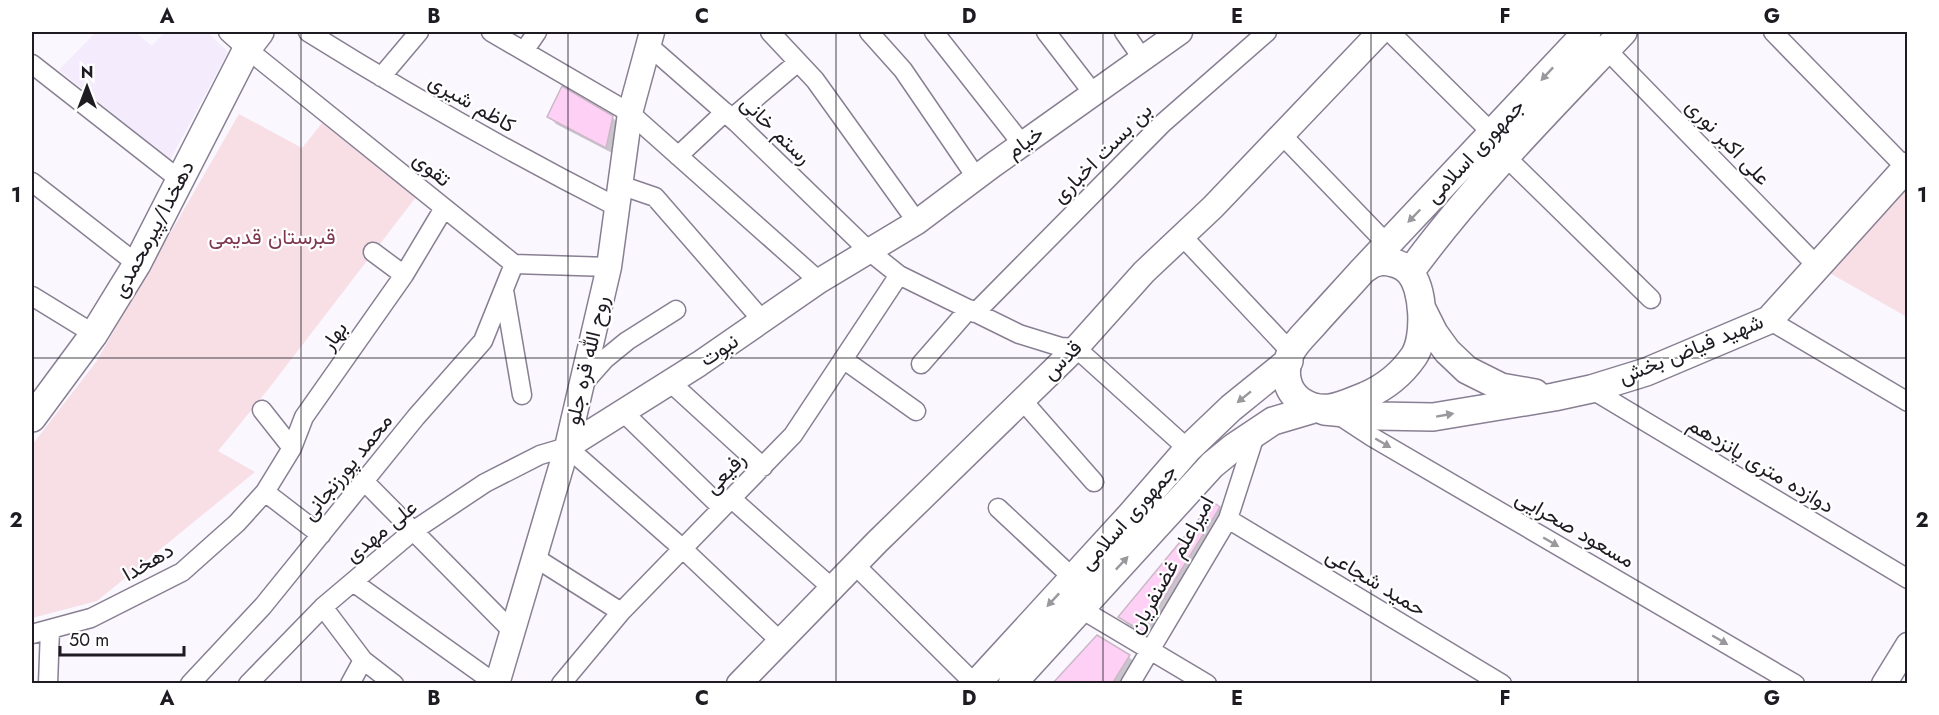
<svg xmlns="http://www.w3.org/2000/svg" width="1939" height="715" font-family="Jost,Vazirmatn,sans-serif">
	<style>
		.built { fill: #f4ecfc }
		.green { fill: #f8dfe6 }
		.shadow { fill: #0003 }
		.building { fill: #ffd0f5; stroke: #cbb8c7; stroke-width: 1.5 }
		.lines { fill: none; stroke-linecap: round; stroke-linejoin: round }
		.minor-casing { stroke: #887f92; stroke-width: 21 }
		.tertiary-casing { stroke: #887f92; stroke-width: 27 }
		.secondary-casing { stroke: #887f92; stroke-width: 30 }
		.minor { stroke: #fff; stroke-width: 18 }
		.tertiary { stroke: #fff; stroke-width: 24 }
		.secondary { stroke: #fff; stroke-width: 27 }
		.oneway { fill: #9a989c }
		.grid { fill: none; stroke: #1e1b22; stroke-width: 1.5; stroke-opacity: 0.55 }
		.labels { text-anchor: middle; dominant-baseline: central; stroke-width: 4.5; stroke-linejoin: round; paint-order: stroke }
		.street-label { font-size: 21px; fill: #1e1b22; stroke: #fff }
		.park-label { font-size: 21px; fill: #7f3851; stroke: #fff }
		.neatline { fill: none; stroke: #1e1b22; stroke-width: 2 }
		.grid-label { font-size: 20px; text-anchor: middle; font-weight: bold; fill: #1e1b22 }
	</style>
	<rect width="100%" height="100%" fill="#faf7ff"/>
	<path class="built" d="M 96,32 L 135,32 L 152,46 L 165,32 L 207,32 L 228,52 L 170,160 L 59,70 Z"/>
	<path class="green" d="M 239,114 L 302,148 L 322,123 L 416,197 L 270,387 L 218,451 L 255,472 L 97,601 L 32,618 L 32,445 L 96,362 Z
		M 1907,172 L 1907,317 L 1817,266 Z"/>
	<path class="shadow" d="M 549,116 L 612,117 L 620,125 L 614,154 L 556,124 Z
		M 1219,508 L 1227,515 L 1151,638 L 1127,624 L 1120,617 Z
		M 1129,657 L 1139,667 L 1128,684 L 1054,684 Z"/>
	<path class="building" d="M 562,86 L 613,116 L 606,148 L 547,117 Z
		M 1213,502 L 1220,507 L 1143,632 L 1118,617 Z
		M 1097,635 L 1130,655 L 1112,684 L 1052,684 Z"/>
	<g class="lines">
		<defs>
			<path id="minor" d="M 228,32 L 247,49 L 514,264 L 609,267
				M 308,32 C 409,95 511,153 617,207
				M 491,32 L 630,113 L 819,281
				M 770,32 L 815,80 L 917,222
				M 869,32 L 903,70 L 976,177
				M 934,32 L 1022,144
				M 1046,32 L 1093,93
				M 1124,32 L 1142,58
				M 1390,32 L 1492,133
				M 1773,32 L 1906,168
				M 648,45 L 737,123 L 869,251 L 899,275 L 1019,334 L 1061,347 L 1076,348 L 1188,449
				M 1606,49 L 1817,266
				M 524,51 L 537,32
				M 32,64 L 180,180
				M 381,77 L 419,32
				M 732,118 L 798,62
				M 1283,136 L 1387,244
				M 678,156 L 725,112
				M 1506,157 L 1651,299
				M 32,182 L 137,264
				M 620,185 L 655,197 L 762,320
				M 1182,236 L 1291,352
				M 373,252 L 404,275
				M 504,290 L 522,395
				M 32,296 L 94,334
				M 975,313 L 1163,123 L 1267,32
				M 1769,320 L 1908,402
				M 843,359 L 916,411
				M 921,364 L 969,309
				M 670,382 L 763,467
				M 582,385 L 605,359 L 627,341 L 676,310
				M 1591,389 L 1908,579
				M 1022,400 L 1094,482
				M 262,410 L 292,448
				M 623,412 L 722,508
				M 1337,414 L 1372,437 L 1795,684
				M 365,482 L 512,631
				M 265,492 L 321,535
				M 732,499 L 832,588
				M 998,508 L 1073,578
				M 1228,519 L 1502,684
				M 534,557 L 621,612
				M 855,565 L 975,684
				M 353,582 L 496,684
				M 323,607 L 363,660 L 394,684
				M 1081,609 L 1207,684
				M 32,634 L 91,618 L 182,572 L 237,523 L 265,492 L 292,448 L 304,417 L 404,275 L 444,208
				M 48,684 L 50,629
				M 190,684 L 263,606 L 416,417 L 483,341 L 514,264
				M 248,684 L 323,607 L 413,531 L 485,483 L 540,455 L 567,447 L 683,549 L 780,641
				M 350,684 L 363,660
				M 561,684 L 621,612 L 793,435 L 899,275
				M 1130,684 L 1228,519 L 1256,432"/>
			<path id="tertiary" d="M 567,447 L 699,364 L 819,281 L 917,222 L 993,165 L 1180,32
				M 497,684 L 567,447 L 609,267 L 630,113 L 652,32
				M 739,684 L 877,542 L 1076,348 L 1144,272 L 1213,207 L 1380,32
				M 1884,684 L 1908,645"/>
			<path id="secondary" d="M 1382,261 C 1393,262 1403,264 1410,273 C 1424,289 1426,338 1414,356 C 1401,375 1386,387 1365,396 C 1342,405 1324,416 1301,401 C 1285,390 1283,370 1291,352 C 1296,342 1307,332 1314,324 C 1330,306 1347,288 1363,270 L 1372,264 Z
				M 1364,269 L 1587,32
				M 1410,272 C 1473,186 1550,109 1623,32
				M 1421,307 L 1434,333 L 1447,351 L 1467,370 L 1501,387 L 1535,393
				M 1324,411 L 1377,416 L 1433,417 L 1554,397 L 1591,389 L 1646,372 L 1769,320 L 1908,166
				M 32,418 L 94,334 L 137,264 L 247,49 L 260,32
				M 976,684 L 1129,517 L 1188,449 L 1231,408 L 1289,361
				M 1012,684 L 1212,465 L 1234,447 L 1273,421 L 1317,408"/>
		</defs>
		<use href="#minor" class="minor-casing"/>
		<use href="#tertiary" class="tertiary-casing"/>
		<use href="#secondary" class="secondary-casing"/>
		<use href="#minor" class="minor"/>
		<use href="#tertiary" class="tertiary"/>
		<use href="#secondary" class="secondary"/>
	</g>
	<defs><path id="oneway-solid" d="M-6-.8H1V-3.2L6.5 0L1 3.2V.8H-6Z" transform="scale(1.5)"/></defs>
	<g class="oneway">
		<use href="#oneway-solid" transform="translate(1547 74) rotate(133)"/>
		<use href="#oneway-solid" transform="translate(1414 216) rotate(134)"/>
		<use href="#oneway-solid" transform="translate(1244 397) rotate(141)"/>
		<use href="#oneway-solid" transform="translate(1445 415) rotate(-10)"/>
		<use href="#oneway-solid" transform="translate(1383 443) rotate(30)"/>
		<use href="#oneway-solid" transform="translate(1551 542) rotate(30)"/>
		<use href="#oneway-solid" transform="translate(1122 563) rotate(-47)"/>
		<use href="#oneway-solid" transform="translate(1053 600) rotate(133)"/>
		<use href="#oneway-solid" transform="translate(1720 640) rotate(30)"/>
	</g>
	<path class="grid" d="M 301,32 L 301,684M 568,32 L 568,684M 836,32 L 836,684M 1103,32 L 1103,684M 1371,32 L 1371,684M 1638,32 L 1638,684M 32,358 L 1908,358"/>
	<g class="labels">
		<g class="street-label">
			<text transform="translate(472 103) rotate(30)">کاظم شیری</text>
			<text transform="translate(776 130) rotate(44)">رستم خانی</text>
			<text transform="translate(1025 142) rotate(-36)">خیام</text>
			<text transform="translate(1728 142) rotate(46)">علی اکبر نوری</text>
			<text transform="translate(1475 151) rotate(-47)">جمهوری اسلامی</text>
			<text transform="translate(1102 153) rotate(-45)">بن بست اخباری</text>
			<text transform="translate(432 169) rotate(39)">تقوی</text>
			<text transform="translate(153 229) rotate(-62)">دهخدا/پیرمحمدی</text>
			<text transform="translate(334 336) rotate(-55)">بهار</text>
			<text transform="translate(1691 349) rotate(-22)">شهید فیاض بخش</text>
			<text transform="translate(719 350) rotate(-34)">نبوت</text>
			<text transform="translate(587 360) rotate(-77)">روح الله قره جلو</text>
			<text transform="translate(1062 360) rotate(-45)">قدس</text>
			<text transform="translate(1761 465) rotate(31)">دوازده متری پانزدهم</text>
			<text transform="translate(347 467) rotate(-51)">محمد پورزنجانی</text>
			<text transform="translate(725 473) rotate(-46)">رفیعی</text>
			<text transform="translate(1128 517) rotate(-48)">جمهوری اسلامی</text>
			<text transform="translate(1575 529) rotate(30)">مسعود صحرایی</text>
			<text transform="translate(381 531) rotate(-39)">علی مهدی</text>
			<text transform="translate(148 562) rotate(-30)">دهخدا</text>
			<text transform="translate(1171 565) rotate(-61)">امیراعلم غضنفریان</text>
			<text transform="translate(1376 582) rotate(31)">حمید شجاعی</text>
		</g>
		<g class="park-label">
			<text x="272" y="237">قبرستان قدیمى</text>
		</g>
	</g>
	<rect width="1939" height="715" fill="none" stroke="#ffffff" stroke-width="66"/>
	<g transform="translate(87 87)" stroke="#ffffff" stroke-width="4.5" paint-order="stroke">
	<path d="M0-4.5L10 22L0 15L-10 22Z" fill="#1e1b22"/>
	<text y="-9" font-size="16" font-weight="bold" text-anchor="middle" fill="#1e1b22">N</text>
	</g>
	<path d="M60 646v9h124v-9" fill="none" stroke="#1e1b22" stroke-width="3"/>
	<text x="69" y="646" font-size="18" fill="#1e1b22" stroke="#ffffff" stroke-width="4.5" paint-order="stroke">50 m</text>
	<rect x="33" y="33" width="1873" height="649" class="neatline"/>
	<g class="grid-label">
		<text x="167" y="23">A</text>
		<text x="434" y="23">B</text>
		<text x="702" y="23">C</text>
		<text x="969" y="23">D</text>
		<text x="1237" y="23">E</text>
		<text x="1505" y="23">F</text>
		<text x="1772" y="23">G</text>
		<text x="16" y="202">1</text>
		<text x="1922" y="202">1</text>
		<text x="16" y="527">2</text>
		<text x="1922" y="527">2</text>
		<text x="167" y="705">A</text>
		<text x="434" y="705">B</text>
		<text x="702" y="705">C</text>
		<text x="969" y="705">D</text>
		<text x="1237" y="705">E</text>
		<text x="1505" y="705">F</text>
		<text x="1772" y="705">G</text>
	</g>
</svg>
